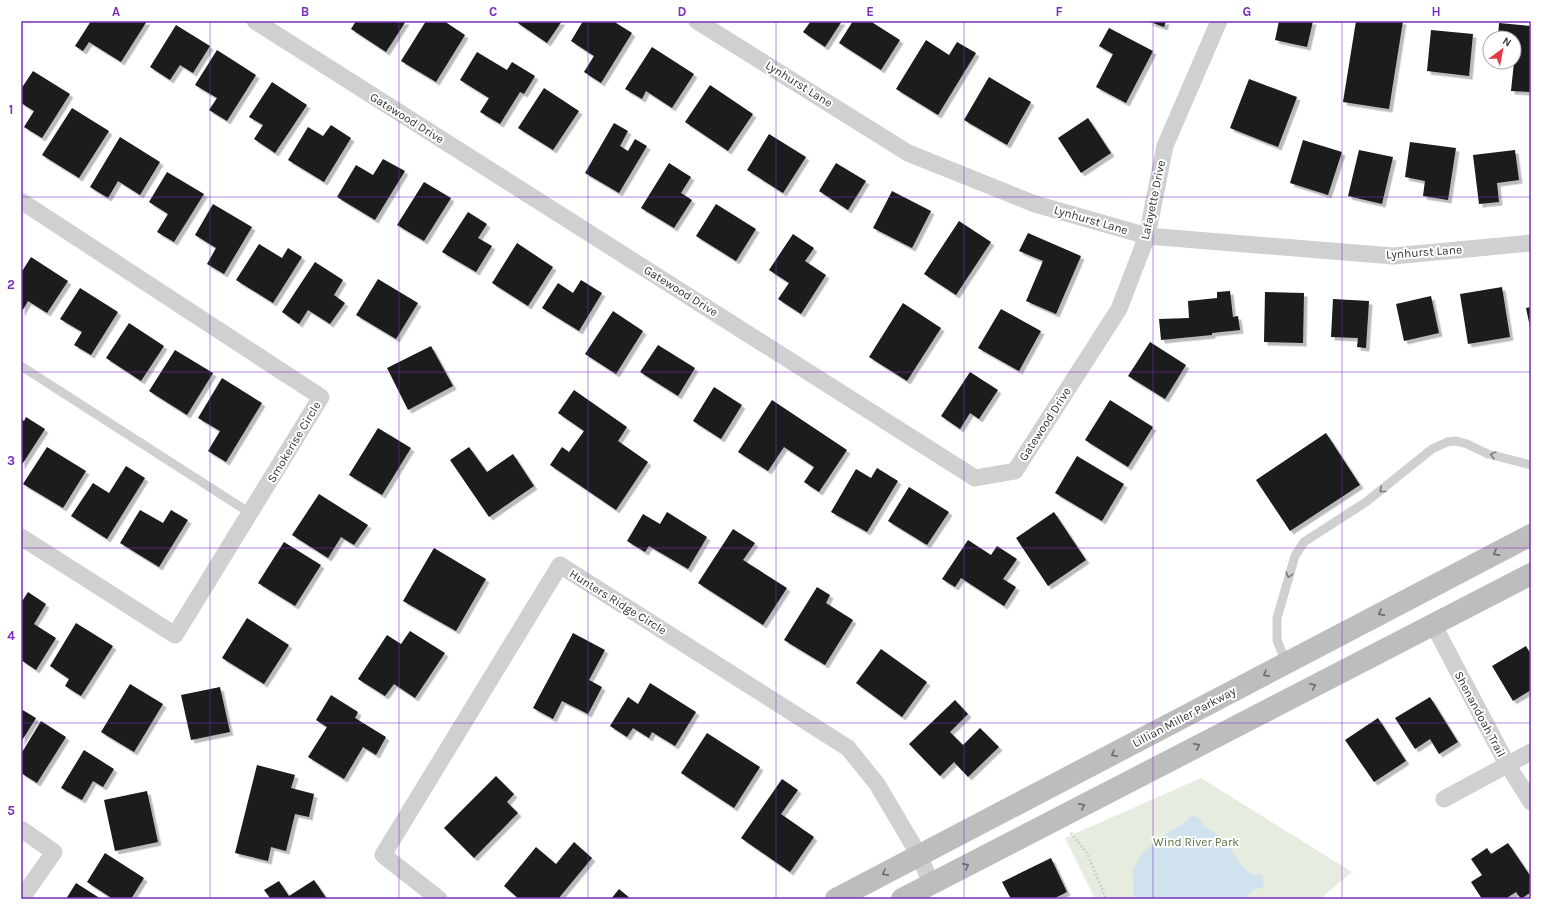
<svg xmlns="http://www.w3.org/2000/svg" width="1552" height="920" font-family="Karla,sans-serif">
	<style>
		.green { fill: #e6ecdf }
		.water { fill: #cfe2ee }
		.building { fill: #1a1a1a; filter: url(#shadow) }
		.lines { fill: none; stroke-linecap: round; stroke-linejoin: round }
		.path { stroke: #cdcdcd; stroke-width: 2.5; stroke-dasharray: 2 2; stroke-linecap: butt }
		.lane { stroke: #d0d0d0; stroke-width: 9 }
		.street { stroke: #d0d0d0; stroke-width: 17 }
		.secondary { stroke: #bdbdbd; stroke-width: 22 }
		.oneway { stroke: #7a7a7a }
		.oneway2 { stroke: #6a6a6a }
		.grid { fill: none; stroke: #7b2cbf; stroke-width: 1; stroke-opacity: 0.55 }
		.labels { text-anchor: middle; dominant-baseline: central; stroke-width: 4; stroke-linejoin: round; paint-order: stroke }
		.street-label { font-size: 12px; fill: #333; stroke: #fff }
		.park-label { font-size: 12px; fill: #56703f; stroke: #fff }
		.neatline { fill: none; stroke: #7b2cbf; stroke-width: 1.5 }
		.grid-label { font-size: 13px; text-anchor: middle; font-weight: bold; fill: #7b2cbf }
	</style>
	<defs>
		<filter id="shadow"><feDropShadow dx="3.5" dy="3.5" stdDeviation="0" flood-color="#0004"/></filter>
	</defs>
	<rect width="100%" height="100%" fill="#fff"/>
	<path class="green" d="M 1201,778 L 1352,872 L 1320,899 L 1095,899 L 1065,838 Z"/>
	<path class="water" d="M 1190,816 L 1198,817 C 1203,828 1214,831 1223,839 C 1232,848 1236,861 1245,869 C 1250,874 1256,875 1262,875 L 1264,887 L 1253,890 L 1244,899 L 1134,899 L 1133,869 L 1143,853 L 1160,838 L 1186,822 Z"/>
	<path class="building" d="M 91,21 L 125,22 L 147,21 L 121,62 L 89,42 L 83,51 L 75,46 Z
		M 356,21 L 406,21 L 386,52 L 351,29 Z
		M 426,21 L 444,21 L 465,35 L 436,82 L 401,61 Z
		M 515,21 L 562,21 L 547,43 Z
		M 583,21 L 613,21 L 632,33 L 601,83 L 584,72 L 594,56 L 571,41 Z
		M 811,21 L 842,21 L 825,47 L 803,32 Z
		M 853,21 L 870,21 L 900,40 L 881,70 L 839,43 Z
		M 1147,21 L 1166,21 L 1164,27 Z
		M 1279,21 L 1313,21 L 1307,47 L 1275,40 Z
		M 1356,21 L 1403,21 L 1389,109 L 1343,102 Z
		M 1499,23 L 1531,26 L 1531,92 L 1511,91 L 1514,62 L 1514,38 L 1498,38 Z
		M 176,25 L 210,46 L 193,73 L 180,65 L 170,80 L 150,67 Z
		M 1109,28 L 1153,51 L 1126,103 L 1096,87 L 1113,54 L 1099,46 Z
		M 1431,30 L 1473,34 L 1469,76 L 1427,71 Z
		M 926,40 L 949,55 L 957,42 L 976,53 L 938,115 L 896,89 Z
		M 652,47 L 694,74 L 672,108 L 646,91 L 642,99 L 625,89 Z
		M 217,50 L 256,75 L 227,121 L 209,110 L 217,98 L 195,85 Z
		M 477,52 L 507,70 L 512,62 L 535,76 L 524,94 L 520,92 L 500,124 L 480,112 L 489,98 L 460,80 Z
		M 33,71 L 70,94 L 42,138 L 24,127 L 34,111 L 21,103 L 21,89 Z
		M 989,77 L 1031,102 L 1007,145 L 964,120 Z
		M 1249,79 L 1297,97 L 1278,147 L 1230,128 Z
		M 272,82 L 307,105 L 275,153 L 254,139 L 263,125 L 249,117 Z
		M 710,85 L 753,114 L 728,151 L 685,122 Z
		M 544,88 L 579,111 L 553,150 L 518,128 Z
		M 72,108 L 109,131 L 79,178 L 42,155 Z
		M 1088,118 L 1111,153 L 1081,173 L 1058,138 Z
		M 614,123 L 628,131 L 620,146 L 628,151 L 635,139 L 647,146 L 619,193 L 585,173 Z
		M 331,125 L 351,138 L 324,182 L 288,160 L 308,127 L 323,136 Z
		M 769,134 L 806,157 L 783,193 L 747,170 Z
		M 120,137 L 160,162 L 140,195 L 118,181 L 108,198 L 90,187 Z
		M 1303,140 L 1342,152 L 1328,195 L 1290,183 Z
		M 1410,142 L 1456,148 L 1448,200 L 1423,196 L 1425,181 L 1405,177 Z
		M 1359,150 L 1393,157 L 1382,204 L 1348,196 Z
		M 1515,150 L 1519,180 L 1497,183 L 1499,202 L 1479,204 L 1473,155 Z
		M 383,159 L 405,171 L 375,220 L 337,197 L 356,165 L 373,175 Z
		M 669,163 L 691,177 L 681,193 L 692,200 L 674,228 L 641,208 Z
		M 836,163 L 866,181 L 848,210 L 819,191 Z
		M 167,172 L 204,194 L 174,242 L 157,232 L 168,214 L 149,202 Z
		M 424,182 L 451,198 L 424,241 L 397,225 Z
		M 892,191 L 931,211 L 912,248 L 873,228 Z
		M 213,204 L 252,227 L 224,274 L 207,264 L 216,248 L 195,235 Z
		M 716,204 L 756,229 L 736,261 L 696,236 Z
		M 468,212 L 487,224 L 478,238 L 492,246 L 476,272 L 442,252 Z
		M 959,221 L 991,242 L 956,295 L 924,274 Z
		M 1028,233 L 1081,256 L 1056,314 L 1026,301 L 1043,261 L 1019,251 Z
		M 793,234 L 814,248 L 805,261 L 826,275 L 801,314 L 778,299 L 789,283 L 769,270 Z
		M 517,243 L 553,267 L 528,306 L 492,283 Z
		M 259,244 L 282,258 L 288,248 L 302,257 L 273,303 L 236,280 Z
		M 31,257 L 68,281 L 47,313 L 28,301 L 21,313 L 21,273 Z
		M 315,262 L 343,280 L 334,295 L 345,303 L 330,324 L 308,310 L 299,324 L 282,312 Z
		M 378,279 L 418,303 L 396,339 L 356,315 Z
		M 581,280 L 602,293 L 579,331 L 542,308 L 558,283 L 573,293 Z
		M 1502,287 L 1510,337 L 1468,344 L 1460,294 Z
		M 80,288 L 118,312 L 91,355 L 74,345 L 82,332 L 60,319 Z
		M 1230,291 L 1233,317 L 1238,316 L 1240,330 L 1212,333 L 1212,335 L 1161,340 L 1159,319 L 1189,318 L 1188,301 L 1217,298 L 1217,292 Z
		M 1265,292 L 1304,293 L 1303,343 L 1264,342 Z
		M 1431,296 L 1439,333 L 1404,341 L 1396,304 Z
		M 1333,299 L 1369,301 L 1366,348 L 1357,347 L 1358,338 L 1331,337 Z
		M 903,303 L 941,328 L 907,381 L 869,357 Z
		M 1531,307 L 1531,327 L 1530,327 L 1526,308 Z
		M 1001,309 L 1041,331 L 1019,371 L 978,348 Z
		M 613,311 L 643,331 L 616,374 L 585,354 Z
		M 129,323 L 164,346 L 141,381 L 106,358 Z
		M 1150,342 L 1186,365 L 1165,399 L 1128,376 Z
		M 658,345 L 695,368 L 678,396 L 640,372 Z
		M 431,346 L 453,386 L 408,410 L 387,368 Z
		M 175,350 L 213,373 L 187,415 L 149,391 Z
		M 970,372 L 998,390 L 979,419 L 970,413 L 960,429 L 941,416 Z
		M 222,378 L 262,403 L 226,462 L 208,451 L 220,431 L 198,418 Z
		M 714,387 L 742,405 L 721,439 L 693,421 Z
		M 574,390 L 627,427 L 618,441 L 648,462 L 616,510 L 550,465 L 562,447 L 569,452 L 584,431 L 558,413 Z
		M 772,400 L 847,450 L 819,492 L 804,482 L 814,467 L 784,447 L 768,471 L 738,452 Z
		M 1110,400 L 1153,427 L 1128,467 L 1085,440 Z
		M 26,417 L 45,429 L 21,466 L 21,419 L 24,421 Z
		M 378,428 L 411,448 L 382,495 L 349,475 Z
		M 1326,433 L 1360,485 L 1290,531 L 1256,480 Z
		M 47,447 L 86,471 L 63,508 L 23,484 Z
		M 469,447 L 487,472 L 513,454 L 534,486 L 489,517 L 450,460 Z
		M 1077,456 L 1124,484 L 1102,521 L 1055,493 Z
		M 126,466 L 145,478 L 107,539 L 71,516 L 93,483 L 109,493 Z
		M 877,468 L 898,481 L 867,532 L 831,512 L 856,469 L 871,478 Z
		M 909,487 L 949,512 L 927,545 L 888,521 Z
		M 319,494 L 368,525 L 354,545 L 341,537 L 328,558 L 292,535 Z
		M 140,510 L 163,523 L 171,510 L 188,520 L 159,567 L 120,543 Z
		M 667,512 L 707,537 L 688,569 L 649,546 L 645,552 L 627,541 L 643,514 L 660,524 Z
		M 1054,512 L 1086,560 L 1048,586 L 1016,538 Z
		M 733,529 L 755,543 L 743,560 L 787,588 L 763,625 L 698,583 Z
		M 968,540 L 991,555 L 997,546 L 1017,559 L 1003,579 L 1016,587 L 1004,606 L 961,578 L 955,587 L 942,579 Z
		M 284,542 L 321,565 L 295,606 L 258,583 Z
		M 434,548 L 486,579 L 456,631 L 403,601 Z
		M 817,587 L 830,595 L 826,603 L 853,620 L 825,665 L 784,640 Z
		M 28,592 L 46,604 L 34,624 L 56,638 L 36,670 L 21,660 L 21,603 Z
		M 247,618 L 289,645 L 264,684 L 222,658 Z
		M 76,623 L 113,646 L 81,696 L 65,686 L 69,679 L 50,666 Z
		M 410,631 L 445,653 L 415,698 L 394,684 L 385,696 L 358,679 L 387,635 L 401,644 Z
		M 573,633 L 605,650 L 589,680 L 602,687 L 588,714 L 562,701 L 553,719 L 533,708 Z
		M 1526,646 L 1531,655 L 1531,690 L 1513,701 L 1492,666 Z
		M 881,649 L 927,682 L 902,717 L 856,683 Z
		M 650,683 L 696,712 L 675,746 L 652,732 L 649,738 L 633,728 L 627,737 L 610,726 L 628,697 L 638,704 Z
		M 130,684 L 163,704 L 134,752 L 101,732 Z
		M 220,687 L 230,732 L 191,740 L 181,695 Z
		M 331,695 L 358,712 L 355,718 L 386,737 L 376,755 L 363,747 L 344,779 L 308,757 L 327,727 L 316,720 Z
		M 1430,697 L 1458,742 L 1439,754 L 1430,739 L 1415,749 L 1395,718 Z
		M 955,700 L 968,714 L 950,732 L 963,745 L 980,728 L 999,747 L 968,777 L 954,762 L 940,776 L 909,744 Z
		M 21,709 L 36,718 L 21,742 Z
		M 1378,718 L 1406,761 L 1374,782 L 1345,740 Z
		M 41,721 L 66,737 L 37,783 L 21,773 L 21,754 Z
		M 707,733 L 760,767 L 734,808 L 681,773 Z
		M 84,750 L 114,769 L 103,787 L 93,781 L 82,800 L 61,788 Z
		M 257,765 L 295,775 L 291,788 L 314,794 L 309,817 L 295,814 L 286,851 L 271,847 L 268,861 L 235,853 Z
		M 496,776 L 514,794 L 507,802 L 518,813 L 474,858 L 444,828 Z
		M 782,779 L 798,790 L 781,814 L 814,837 L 790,872 L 741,838 Z
		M 147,791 L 158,842 L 115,851 L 104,800 Z
		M 574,842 L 592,858 L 558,899 L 519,899 L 504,886 L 536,847 L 556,864 Z
		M 1508,843 L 1531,877 L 1531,892 L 1521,899 L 1516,892 L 1505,899 L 1482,899 L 1471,882 L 1482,875 L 1471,859 L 1487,848 L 1491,854 Z
		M 105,853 L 144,878 L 131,899 L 113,899 L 87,882 Z
		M 1051,858 L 1067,892 L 1053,899 L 1011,899 L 1002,882 Z
		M 314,880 L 327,899 L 268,899 L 270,898 L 264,890 L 279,881 L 289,896 Z
		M 76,883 L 101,899 L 66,899 Z
		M 619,889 L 631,899 L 611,899 Z"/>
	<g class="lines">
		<path class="path" d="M 1071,833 L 1087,853 L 1106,899"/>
		<path class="lane" d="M 21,366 L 250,513
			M 1286,663 L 1277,640 L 1277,618 L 1295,556 L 1304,542 L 1366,502 L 1432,449 L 1447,442 L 1456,441 L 1467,444 L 1488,454 L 1531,465"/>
		<path class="street" d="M 255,21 L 975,478 L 1015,471 L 1119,309 L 1147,236 L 1165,146 L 1219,21
			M 697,21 L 908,153 L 1035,204 L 1147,236 L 1393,256 L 1531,243
			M 21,201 L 321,397 L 175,635 L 21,537
			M 1433,624 L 1507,764 L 1531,802
			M 1444,799 L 1531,752
			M 21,829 L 54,852 L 21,899
			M 439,899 L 383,855 L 560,565 L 848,748 L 877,784 L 919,855 L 931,883"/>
		<path class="secondary" d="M 836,899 L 1531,535
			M 902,899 L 1531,574"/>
	</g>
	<defs><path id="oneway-chevron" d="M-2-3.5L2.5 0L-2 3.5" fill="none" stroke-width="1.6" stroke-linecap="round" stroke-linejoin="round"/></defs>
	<g class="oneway">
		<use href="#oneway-chevron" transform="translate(1493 455) rotate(-165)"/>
		<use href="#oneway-chevron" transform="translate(1382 490) rotate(141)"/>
		<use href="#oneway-chevron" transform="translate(1289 575) rotate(106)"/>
	</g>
	<g class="oneway2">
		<use href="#oneway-chevron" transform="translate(1496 553) rotate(152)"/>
		<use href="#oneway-chevron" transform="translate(1381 613) rotate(152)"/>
		<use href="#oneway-chevron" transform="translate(1266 674) rotate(152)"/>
		<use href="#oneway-chevron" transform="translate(1313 686) rotate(-27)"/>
		<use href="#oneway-chevron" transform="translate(1197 746) rotate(-27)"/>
		<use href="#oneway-chevron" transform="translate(1114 754) rotate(153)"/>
		<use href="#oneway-chevron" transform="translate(1082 806) rotate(-27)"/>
		<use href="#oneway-chevron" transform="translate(966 866) rotate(-27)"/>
		<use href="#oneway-chevron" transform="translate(885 873) rotate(152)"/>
	</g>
	<path class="grid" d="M 210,21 L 210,899M 399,21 L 399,899M 588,21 L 588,899M 776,21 L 776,899M 964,21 L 964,899M 1153,21 L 1153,899M 1342,21 L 1342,899M 21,197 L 1531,197M 21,372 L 1531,372M 21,548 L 1531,548M 21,723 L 1531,723"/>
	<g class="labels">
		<g class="street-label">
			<text transform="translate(799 84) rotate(32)">Lynhurst Lane</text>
			<text transform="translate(407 118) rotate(32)">Gatewood Drive</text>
			<text transform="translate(1153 200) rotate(-78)">Lafayette Drive</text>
			<text transform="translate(1091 220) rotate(16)">Lynhurst Lane</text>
			<text transform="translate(1424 252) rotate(-4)">Lynhurst Lane</text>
			<text transform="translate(681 291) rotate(32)">Gatewood Drive</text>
			<text transform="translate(1045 424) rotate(-57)">Gatewood Drive</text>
			<text transform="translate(294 442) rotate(-59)">Smokerise Circle</text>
			<text transform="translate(618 602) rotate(32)">Hunters Ridge Circle</text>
			<text transform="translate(1480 714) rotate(62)">Shenandoah Trail</text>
			<text transform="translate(1184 717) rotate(-28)">Lillian Miller Parkway</text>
		</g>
		<g class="park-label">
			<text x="1196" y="842">Wind River Park</text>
		</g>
	</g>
	<rect width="1552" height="920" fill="none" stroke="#ffffff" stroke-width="44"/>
	<g transform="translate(1502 50) rotate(32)"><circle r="19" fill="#ffffff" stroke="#adadad"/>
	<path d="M0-3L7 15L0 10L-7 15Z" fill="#e63946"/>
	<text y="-6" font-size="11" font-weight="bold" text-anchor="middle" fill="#333333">N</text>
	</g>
	<rect x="22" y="22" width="1508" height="876" class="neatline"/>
	<g class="grid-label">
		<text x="116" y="16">A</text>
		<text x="305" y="16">B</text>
		<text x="493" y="16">C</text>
		<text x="682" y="16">D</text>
		<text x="870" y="16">E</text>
		<text x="1059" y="16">F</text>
		<text x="1247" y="16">G</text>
		<text x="1436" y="16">H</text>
		<text x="11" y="114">1</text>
		<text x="11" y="289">2</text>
		<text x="11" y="465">3</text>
		<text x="11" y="640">4</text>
		<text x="11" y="815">5</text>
	</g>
</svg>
